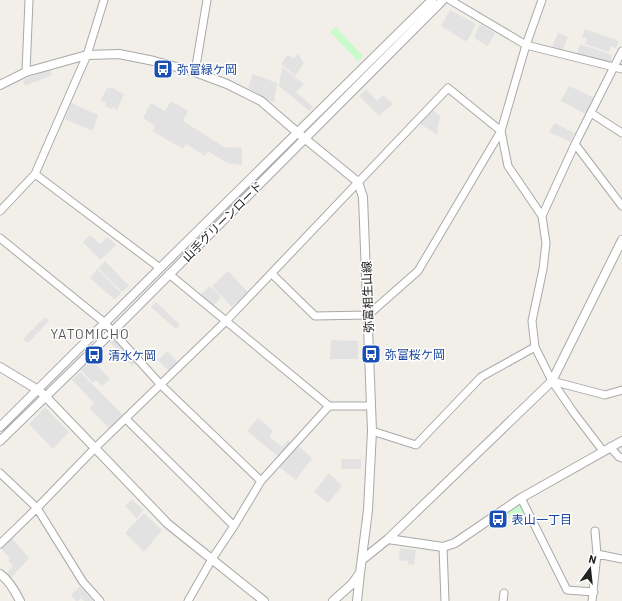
<svg xmlns="http://www.w3.org/2000/svg" width="622" height="601" font-family="Barlow,'Noto Sans JP',sans-serif">
	<style>
		.park { fill: #c8facc }
		.parking { fill: #e2e2e2 }
		.lines { fill: none; stroke-linecap: round; stroke-linejoin: round }
		.minor-casing { stroke: #a9a9a9; stroke-width: 9 }
		.tertiary-casing { stroke: #a9a9a9; stroke-width: 10 }
		.minor { stroke: #fff; stroke-width: 7 }
		.tertiary { stroke: #fff; stroke-width: 8 }
		.labels { text-anchor: middle; dominant-baseline: central; stroke-width: 3; stroke-linejoin: round; paint-order: stroke }
		.transit-label { font-size: 12px; fill: #164399; stroke: #fff; text-anchor: start }
		.street-label { font-size: 12px; fill: #222; stroke: #fff }
		.quarter-label { font-size: 14px; letter-spacing: 1px; fill: #555; stroke: #fff }
	</style>
	<rect width="100%" height="100%" fill="#f2efe9"/>
	<path class="park" d="M 336,27 L 363,56 L 358,61 L 330,32 Z
		M 520,502 L 531,523 L 514,521 L 506,511 Z"/>
	<path class="parking" d="M 450,10 L 476,24 L 468,40 L 465,41 L 441,26 Z
		M 480,24 L 495,33 L 488,46 L 474,38 Z
		M 585,29 L 619,41 L 616,48 L 611,46 L 609,52 L 585,44 L 587,38 L 582,37 Z
		M 558,33 L 568,37 L 561,53 L 551,50 Z
		M 580,44 L 612,55 L 610,63 L 577,55 Z
		M 298,53 L 302,61 L 304,63 L 295,76 L 281,64 L 287,55 L 294,58 Z
		M 282,67 L 304,84 L 296,92 L 313,107 L 309,111 L 279,86 Z
		M 50,69 L 52,75 L 25,86 L 23,80 Z
		M 253,74 L 277,83 L 274,102 L 269,101 L 248,88 Z
		M 569,86 L 595,98 L 587,115 L 561,101 Z
		M 110,87 L 124,94 L 117,110 L 112,107 L 112,109 L 105,106 L 106,103 L 101,100 L 107,88 L 109,89 Z
		M 366,89 L 377,101 L 383,95 L 393,104 L 379,116 L 359,96 Z
		M 171,101 L 188,111 L 183,121 L 224,147 L 242,148 L 242,165 L 227,163 L 208,151 L 205,156 L 186,144 L 183,149 L 152,131 L 155,126 L 143,118 L 151,103 L 165,111 Z
		M 71,103 L 98,115 L 93,131 L 65,119 Z
		M 432,110 L 440,116 L 437,135 L 419,123 Z
		M 555,123 L 574,133 L 570,142 L 549,132 Z
		M 90,235 L 100,244 L 107,237 L 116,245 L 100,260 L 83,242 Z
		M 105,261 L 129,286 L 122,292 L 98,268 Z
		M 97,269 L 121,293 L 115,300 L 90,278 Z
		M 228,271 L 248,292 L 232,307 L 212,286 Z
		M 210,286 L 221,297 L 212,307 L 199,296 Z
		M 156,302 L 180,325 L 176,329 L 151,307 Z
		M 45,317 L 49,321 L 28,343 L 23,339 Z
		M 115,338 L 136,362 L 132,366 L 110,342 Z
		M 331,340 L 358,341 L 358,359 L 330,359 Z
		M 167,351 L 178,362 L 169,371 L 158,360 Z
		M 92,360 L 110,379 L 102,386 L 96,380 L 93,383 L 81,370 Z
		M 80,372 L 124,416 L 110,429 L 89,408 L 94,403 L 72,380 Z
		M 45,407 L 69,432 L 53,449 L 29,424 Z
		M 258,418 L 273,431 L 269,436 L 282,447 L 288,440 L 291,443 L 279,457 L 247,431 Z
		M 297,445 L 312,458 L 296,480 L 278,466 Z
		M 341,459 L 361,459 L 361,469 L 341,469 Z
		M 329,473 L 342,486 L 328,503 L 314,492 Z
		M 132,499 L 143,510 L 137,519 L 125,506 Z
		M 144,513 L 162,530 L 144,552 L 125,533 Z
		M 11,537 L 29,558 L 10,579 L 5,575 L 13,566 L 8,560 L 10,558 L 1,549 Z
		M 400,548 L 416,550 L 414,565 L 408,564 L 408,561 L 399,560 Z
		M 80,586 L 93,601 L 84,601 L 81,598 L 78,601 L 76,601 L 71,595 Z"/>
	<g class="lines">
		<defs>
			<path id="minor" d="M 450,0 L 526,45 L 622,69
				M 622,51 L 575,144 L 622,206
				M 26,72 L 29,0
				M 195,72 L 207,0
				M 591,113 L 622,133
				M 35,174 L 160,268
				M 0,211 L 35,174 L 87,55 L 104,0
				M 542,216 L 575,144
				M 0,238 L 105,323 L 161,385 L 261,481
				M 169,274 L 329,406 L 371,406
				M 272,274 L 315,316 L 368,315 L 418,271 L 501,131 L 526,45 L 542,0
				M 552,381 L 605,395 L 622,390
				M 126,419 L 234,526
				M 372,431 L 416,445 L 481,377 L 535,347
				M 610,447 L 619,457 L 622,458
				M 0,473 L 37,508 L 83,582 L 100,601
				M 521,498 L 567,590 L 594,592
				M 0,544 L 37,508 L 95,448 L 226,321 L 448,88 L 501,131 L 508,166 L 542,216 L 546,243 L 543,269 L 532,321 L 535,347 L 552,381 L 574,413 L 603,451
				M 443,547 L 445,601
				M 597,554 L 622,559
				M 188,601 L 212,559 L 234,526 L 261,481 L 329,406
				M 503,601 L 504,593
				M 592,601 L 597,554 L 595,531"/>
			<path id="tertiary" d="M 0,85 L 26,72 L 87,55 L 119,54 L 154,61 L 195,72 L 227,84 L 261,101 L 298,133 L 358,182 L 363,197 L 372,431 L 368,510 L 360,573 L 357,601
				M 0,367 L 38,390 L 45,396 L 168,524 L 264,601
				M 0,427 L 160,268 L 432,0
				M 0,441 L 113,331 L 443,0
				M 388,539 L 552,381 L 622,240
				M 362,560 L 388,539 L 443,547 L 455,543 L 521,498 L 622,441
				M 0,574 C 9,580 15,591 20,601
				M 333,601 L 352,584 L 359,574"/>
		</defs>
		<use href="#minor" class="minor-casing"/>
		<use href="#tertiary" class="tertiary-casing"/>
		<use href="#minor" class="minor"/>
		<use href="#tertiary" class="tertiary"/>
	</g>
	<defs>
		<symbol id="bus-square" viewBox="-11 -11 22 22"><rect x="-9" y="-9" width="18" height="18" rx="4" fill="#1a4fb4" stroke="#fff"/><path d="M-5-6H5V4H4V6H2V4H-2V6H-4V4H-5ZM-3.5-4V0h7V-4ZM-3.5 1.2v1.5H-2V1.2ZM2 1.2v1.5H3.5V1.2Z" fill="#fff"/></symbol>
	</defs>
	<g fill-rule="evenodd">
		<use href="#bus-square" x="152" y="58" width="22" height="22"/>
		<use href="#bus-square" x="360" y="343" width="22" height="22"/>
		<use href="#bus-square" x="83" y="344" width="22" height="22"/>
		<use href="#bus-square" x="487" y="508" width="22" height="22"/>
	</g>
	<g class="labels">
		<g class="transit-label">
			<text x="177" y="69">弥富緑ケ岡</text>
			<text x="385" y="354">弥富桜ケ岡</text>
			<text x="108" y="355">清水ケ岡</text>
			<text x="512" y="519">表山一丁目</text>
		</g>
		<g class="street-label">
			<text transform="translate(222 221) rotate(-45)">山手グリーンロード</text>
			<text transform="translate(367 297) rotate(-92)">弥富相生山線</text>
		</g>
		<g class="quarter-label">
			<text x="90" y="333">YATOMICHO</text>
		</g>
	</g>
	<g transform="translate(590 569) rotate(15)" stroke="#ffffff" stroke-width="3" paint-order="stroke">
	<path d="M0-3L7 15L0 10L-7 15Z" fill="#222222"/>
	<text y="-6" font-size="11" font-weight="bold" text-anchor="middle" fill="#222222">N</text>
	</g>
</svg>
